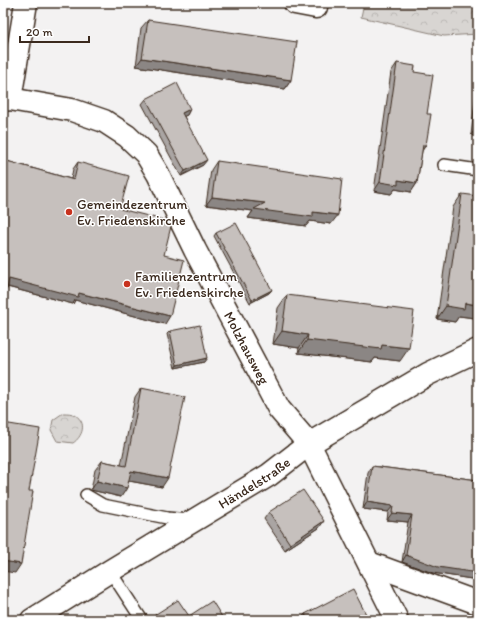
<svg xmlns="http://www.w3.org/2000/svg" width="481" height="623" font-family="Itim,sans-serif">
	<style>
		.park { fill: url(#park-crowns); stroke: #8a8078 }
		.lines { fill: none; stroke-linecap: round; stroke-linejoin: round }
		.lane-casing { stroke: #3b2a1e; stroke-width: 14 }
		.street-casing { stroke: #3b2a1e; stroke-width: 25 }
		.lane { stroke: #fff; stroke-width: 11 }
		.street { stroke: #fff; stroke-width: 22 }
		.wall { fill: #aaa5a3; stroke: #3b2a1e }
		.shaded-wall { fill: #8b8684; stroke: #3b2a1e }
		.building { fill: #c6c0bd; stroke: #3b2a1e }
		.poi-dot { fill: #c8321e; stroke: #fff; stroke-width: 1.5 }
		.labels { text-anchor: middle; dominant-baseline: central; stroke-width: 3; stroke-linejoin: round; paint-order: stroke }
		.poi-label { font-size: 14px; fill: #3b2a1e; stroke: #fff; text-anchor: start }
		.street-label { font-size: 14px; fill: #3b2a1e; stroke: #fff }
	</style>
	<defs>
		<pattern id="park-crowns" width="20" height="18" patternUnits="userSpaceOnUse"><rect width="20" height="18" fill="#d8d5d2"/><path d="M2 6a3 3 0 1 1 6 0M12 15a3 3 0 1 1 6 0" fill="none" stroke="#bab7b4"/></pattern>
	</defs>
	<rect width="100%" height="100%" fill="#f3f2f2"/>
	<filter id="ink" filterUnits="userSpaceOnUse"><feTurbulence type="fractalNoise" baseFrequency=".025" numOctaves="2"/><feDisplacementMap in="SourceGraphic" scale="8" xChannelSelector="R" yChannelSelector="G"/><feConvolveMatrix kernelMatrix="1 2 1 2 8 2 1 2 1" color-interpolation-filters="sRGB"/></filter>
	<g filter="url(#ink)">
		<path class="park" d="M 364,3 L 478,3 L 478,34 L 444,36 L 361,17 Z
			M 63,413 C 67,413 72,413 75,415 C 88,423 82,437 73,443 L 57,441 L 51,430 L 53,420 Z"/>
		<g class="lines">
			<defs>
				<path id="lane" d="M 444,165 L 478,170
					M 86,495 L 103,505 L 167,518 L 189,520
					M 110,571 L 142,620"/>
				<g id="street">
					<path d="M 295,3 L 316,7"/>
					<path d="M 10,99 L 26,3"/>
					<path id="s1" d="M 3,100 L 10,99 L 72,110 L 104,121 L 127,136 L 146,154 L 158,174 L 195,250 L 279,409 L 309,444 L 397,620"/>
					<path d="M 369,563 L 478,603"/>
					<path id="s2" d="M 32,620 L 110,571 L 269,475 L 309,444 L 428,374 L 478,350"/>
				</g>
			</defs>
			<use href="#lane" class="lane-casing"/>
			<use href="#street" class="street-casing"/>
			<use href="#lane" class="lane"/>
			<use href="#street" class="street"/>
		</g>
		<path class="wall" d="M 148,20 L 291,80 L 285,89 L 136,66 L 141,28 Z
			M 397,63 L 414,72 L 422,151 L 417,183 L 411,192 L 395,189 L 391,194 L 374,191 L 391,72 Z
			M 478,81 L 478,137 L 471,135 L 477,83 Z
			M 146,99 L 190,109 L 187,115 L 184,116 L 203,165 L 181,176 L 142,104 Z
			M 3,160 L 71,179 L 73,169 L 78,162 L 120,209 L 164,255 L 165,324 L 75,300 L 73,304 L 7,287 L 7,289 L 3,294 Z
			M 217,161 L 331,224 L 310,221 L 306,226 L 248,218 L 253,211 L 206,205 L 211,170 Z
			M 462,194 L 475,318 L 459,316 L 455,322 L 437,319 L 453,207 Z
			M 216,233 L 272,290 L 269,293 L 250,303 L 214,236 Z
			M 287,295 L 400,361 L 375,358 L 372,362 L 298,353 L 299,348 L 273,344 L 278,308 Z
			M 170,331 L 204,362 L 175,368 L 167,334 Z
			M 141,388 L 162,487 L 129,481 L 121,497 L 91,490 L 95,470 L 102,461 L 121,465 L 135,397 Z
			M 372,466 L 478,480 L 478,580 L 433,573 L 402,562 L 408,522 L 387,520 L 388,512 L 363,509 L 368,473 Z
			M 269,512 L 319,528 L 285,550 L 264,519 Z
			M 156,614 L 189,616 L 224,620 L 152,620 Z
			M 305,614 L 369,620 L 300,620 Z"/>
		<path class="shaded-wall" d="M 142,58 L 291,80 L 285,89 L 136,66 Z
			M 190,109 L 187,115 L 178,119 L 182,113 Z
			M 477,127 L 478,127 L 478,137 L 471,135 Z
			M 423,145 L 426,145 L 420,154 Z
			M 207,160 L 203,165 L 181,176 L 185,171 Z
			M 398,180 L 417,183 L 411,192 L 395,189 L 391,194 L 374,191 L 380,182 Z
			M 212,197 L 265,203 L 313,212 L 338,215 L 331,224 L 310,221 L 306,226 L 248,218 L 253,211 L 206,205 Z
			M 9,279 L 79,293 L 170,316 L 165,324 L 75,300 L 73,304 L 4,286 Z
			M 3,288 L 7,289 L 3,294 Z
			M 272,290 L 269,293 L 250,303 L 252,300 Z
			M 465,303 L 478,305 L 478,314 L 475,318 L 459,316 L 455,322 L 437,319 L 446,306 Z
			M 282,331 L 308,335 L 299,348 L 273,344 Z
			M 307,340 L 382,345 L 409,348 L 400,361 L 375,358 L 372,362 L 298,353 Z
			M 207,358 L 204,362 L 175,368 L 177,365 Z
			M 131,471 L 168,478 L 162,487 L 124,480 Z
			M 97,481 L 127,488 L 121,497 L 91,490 Z
			M 367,502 L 393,506 L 388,512 L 363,509 Z
			M 392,513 L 412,515 L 408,522 L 387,520 Z
			M 324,521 L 319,528 L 285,550 L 290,544 Z
			M 406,555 L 478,573 L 478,580 L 433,573 L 402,562 Z
			M 3,561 L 21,564 L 15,573 L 3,571 Z"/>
		<path class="building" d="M 148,20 L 297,42 L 291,80 L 142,58 Z
			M 397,63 L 415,66 L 414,72 L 433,75 L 427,114 L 431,114 L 426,145 L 423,145 L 417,183 L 398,180 L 398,185 L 380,182 Z
			M 177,83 L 190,109 L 182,113 L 207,160 L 185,171 L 146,99 Z
			M 478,117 L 478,127 L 477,127 Z
			M 3,160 L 14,163 L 74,180 L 78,162 L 129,176 L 120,209 L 172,222 L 164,255 L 184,260 L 170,316 L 79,293 L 78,297 L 9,279 L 7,289 L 3,288 Z
			M 217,161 L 342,179 L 338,215 L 313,212 L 313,217 L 254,209 L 265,203 L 212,197 Z
			M 462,194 L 478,196 L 478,305 L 465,303 L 464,309 L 446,306 Z
			M 236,223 L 272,290 L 252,300 L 216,233 Z
			M 287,295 L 414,311 L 409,348 L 382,345 L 381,349 L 307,340 L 308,335 L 282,331 Z
			M 200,325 L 207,358 L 177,365 L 170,331 Z
			M 141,388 L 185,397 L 168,478 L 131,471 L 127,488 L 97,481 L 102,461 L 126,466 Z
			M 3,423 L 40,429 L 29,491 L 33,491 L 21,564 L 3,561 Z
			M 372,466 L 478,480 L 478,573 L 438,567 L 406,555 L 412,515 L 392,513 L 393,506 L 367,502 Z
			M 303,490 L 324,521 L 290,544 L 269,512 Z
			M 353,589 L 369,620 L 308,620 L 305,614 Z
			M 178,600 L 189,616 L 212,601 L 224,620 L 160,620 L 156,614 Z"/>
	</g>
	<g class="poi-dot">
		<circle cx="69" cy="212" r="4"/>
		<circle cx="127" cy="284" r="4"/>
	</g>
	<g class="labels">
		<g class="poi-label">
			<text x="77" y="204">Gemeindezentrum<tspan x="77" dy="16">Ev. Friedenskirche</tspan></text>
			<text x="135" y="276">Familienzentrum<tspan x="135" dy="16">Ev. Friedenskirche</tspan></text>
		</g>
		<g class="street-label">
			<text stroke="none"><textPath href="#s1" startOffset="376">Molzhausweg</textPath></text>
			<text stroke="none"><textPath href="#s2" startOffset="261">Händelstraße</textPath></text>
		</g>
	</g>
	<rect width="481" height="623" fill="none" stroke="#fff" stroke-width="16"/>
	<rect x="8" y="8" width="465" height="607" fill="none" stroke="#3b2a1e" stroke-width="1.5" filter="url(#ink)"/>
	<path d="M20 36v6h69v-6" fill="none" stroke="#3b2a1e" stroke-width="2"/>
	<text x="26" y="36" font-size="12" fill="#3b2a1e" stroke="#ffffff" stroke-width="3" paint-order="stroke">20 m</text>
</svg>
